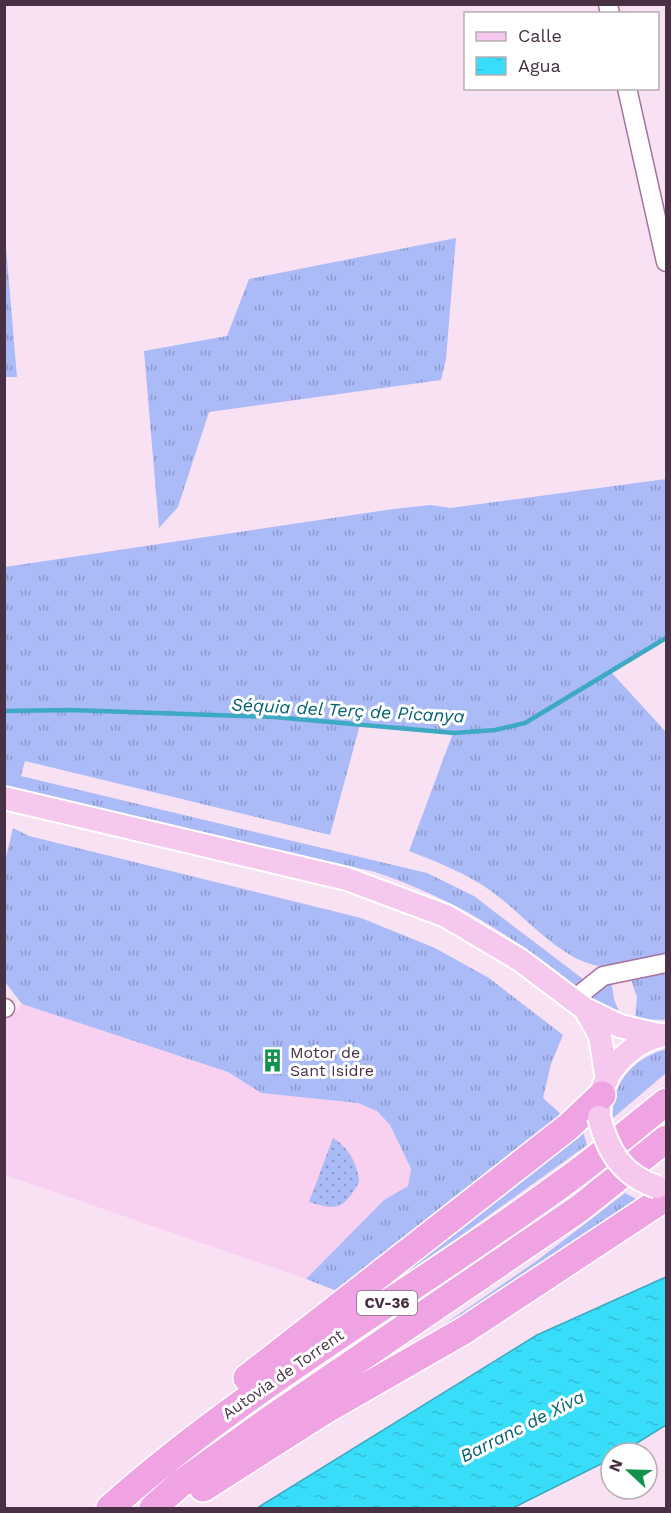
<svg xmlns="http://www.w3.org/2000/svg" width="671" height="1513" font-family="'Work Sans',sans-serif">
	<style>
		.built { fill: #f8d0f0 }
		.grass { fill: url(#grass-tufts) }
		.park { fill: url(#park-dots) }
		.water { fill: url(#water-ripples); stroke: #3da9c3; stroke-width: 1.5 }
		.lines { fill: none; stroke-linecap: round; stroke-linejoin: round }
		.stream { stroke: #3da9c3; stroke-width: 4.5 }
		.minor-casing { stroke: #a7719e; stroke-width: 21 }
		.major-casing { stroke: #fff; stroke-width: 26 }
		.highway-casing { stroke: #fff; stroke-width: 30 }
		.minor { stroke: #fff; stroke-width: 18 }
		.major { stroke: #f6c8ee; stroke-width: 22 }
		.highway { stroke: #f0a3e3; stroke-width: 27 }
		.major-bridge-casing { stroke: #fff; stroke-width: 26; stroke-linecap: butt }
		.major-bridge { stroke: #f6c8ee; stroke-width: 22 }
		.labels { text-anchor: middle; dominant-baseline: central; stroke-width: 6; stroke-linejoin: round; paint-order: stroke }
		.shield { fill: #fff; stroke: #7f6f7c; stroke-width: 1.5 }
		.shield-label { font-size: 15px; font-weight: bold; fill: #483144 }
		.poi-label { font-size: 16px; fill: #483144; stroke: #fff; text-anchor: start }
		.street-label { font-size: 16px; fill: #483144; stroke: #fff }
		.water-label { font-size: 18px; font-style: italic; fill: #006170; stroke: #fff }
	</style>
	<defs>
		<pattern id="grass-tufts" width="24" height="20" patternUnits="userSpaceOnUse" patternTransform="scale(1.5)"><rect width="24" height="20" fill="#abbbf8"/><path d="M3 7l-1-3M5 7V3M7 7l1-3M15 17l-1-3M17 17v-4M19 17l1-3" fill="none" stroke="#8d99ca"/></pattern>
		<pattern id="park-dots" width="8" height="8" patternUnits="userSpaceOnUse" patternTransform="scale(1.5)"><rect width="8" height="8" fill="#abbbf8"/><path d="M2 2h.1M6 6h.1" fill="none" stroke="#8d99ca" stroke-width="1.8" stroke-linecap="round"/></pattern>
		<pattern id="water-ripples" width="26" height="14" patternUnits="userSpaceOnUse" patternTransform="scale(1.5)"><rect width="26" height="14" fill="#38ddfa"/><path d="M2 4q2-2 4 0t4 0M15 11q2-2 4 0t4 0" fill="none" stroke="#33bed8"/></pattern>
	</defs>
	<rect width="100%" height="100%" fill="#f9e1f4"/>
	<path class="built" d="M 22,1004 L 228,1072 L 261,1093 L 358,1103 L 377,1110 L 390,1125 L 411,1170 L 408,1186 L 384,1200 L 306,1279 L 5,1175 L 5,1017 L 11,1017 Z"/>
	<path class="grass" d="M 4,223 L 17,377 L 4,377 Z
		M 456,238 L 446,359 L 441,380 L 209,412 L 178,507 L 159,528 L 144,351 L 227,336 L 249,279 Z
		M 666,479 L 666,638 L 611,672 L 666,732 L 666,955 C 646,960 616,971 594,965 C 557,956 522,913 491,891 C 466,873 437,862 409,851 L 453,733 L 360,725 L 330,835 L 25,761 L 21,776 L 427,873 L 474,896 L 583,979 L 577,987 C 511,935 455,899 375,872 L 5,786 L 5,567 L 393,509 L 431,505 L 450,508 Z
		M 13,828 L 29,836 L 361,918 L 435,948 L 489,978 L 563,1035 L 551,1064 L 543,1098 L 564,1117 L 337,1291 L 306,1279 L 384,1200 L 408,1186 L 411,1169 L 390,1125 L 377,1111 L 358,1103 L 261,1093 L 228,1072 L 22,1004 L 5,982 L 4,865 Z
		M 666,972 L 666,1020 L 635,1019 L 637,997 L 630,977 Z
		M 611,980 L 614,999 L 621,1017 L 588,999 Z
		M 666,1049 L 666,1073 L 613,1118 C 611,1082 634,1058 666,1049 Z
		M 583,1132 L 587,1145 L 459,1237 L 335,1321 Z
		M 625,1193 L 640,1201 L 365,1379 L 538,1260 Z"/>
	<path class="park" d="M 333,1138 C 348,1147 358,1164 359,1182 C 344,1209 337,1211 309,1202 Z"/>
	<path class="water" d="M 666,1277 L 666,1425 L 621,1453 L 611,1453 L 611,1459 L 513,1508 L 257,1508 L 537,1335 Z"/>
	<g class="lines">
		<path class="stream" d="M 4,711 L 71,710 L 274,717 L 454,733 L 495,730 L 525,723 L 666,638"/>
		<defs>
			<path id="minor" d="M 608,4 L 610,14
				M 627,88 L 666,262
				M 573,1000 L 603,976 L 666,963
				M 4,1008 L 5,1008"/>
			<path id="major" d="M 4,798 L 347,879 L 446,916 L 520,960 L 585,1009 L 620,1026 L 659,1035
				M 585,1009 L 600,1036 L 607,1080
				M 599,1113 C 598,1075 628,1044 662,1035"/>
			<path id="highway" d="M 247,1378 L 568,1127 L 602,1095
				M 203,1488 L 322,1412 L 463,1331 L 666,1197
				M 110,1508 C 249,1384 413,1293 563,1183 C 599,1157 632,1129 666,1102
				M 153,1508 L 180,1484 L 268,1421 L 580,1208 L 666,1139"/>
		</defs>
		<use href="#minor" class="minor-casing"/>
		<use href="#major" class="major-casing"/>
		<use href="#highway" class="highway-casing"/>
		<use href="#minor" class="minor"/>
		<use href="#major" class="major"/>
		<use href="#highway" class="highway"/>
		<defs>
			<path id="major-bridge" d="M 599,1117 C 608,1152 622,1175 657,1187"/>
		</defs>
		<use href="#major-bridge" class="major-bridge-casing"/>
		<use href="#major-bridge" class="major-bridge"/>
	</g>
	<defs>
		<symbol id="building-bare" viewBox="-9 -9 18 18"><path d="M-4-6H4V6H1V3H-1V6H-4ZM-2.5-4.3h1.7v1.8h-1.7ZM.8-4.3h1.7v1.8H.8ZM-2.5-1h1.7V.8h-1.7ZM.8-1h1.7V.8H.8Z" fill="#13914e" stroke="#fff" stroke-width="2.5" paint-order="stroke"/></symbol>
	</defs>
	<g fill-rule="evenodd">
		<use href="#building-bare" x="256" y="1044" width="33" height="33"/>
	</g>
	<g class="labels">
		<rect class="shield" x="357" y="1291" width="60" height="24" rx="4.5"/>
		<g class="shield-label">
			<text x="387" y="1303">CV-36</text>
		</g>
		<g class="poi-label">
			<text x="290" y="1052">Motor de<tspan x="290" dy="18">Sant Isidre</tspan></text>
		</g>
		<g class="street-label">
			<text transform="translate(283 1374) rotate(-35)">Autovia de Torrent</text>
		</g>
		<g class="water-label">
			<text transform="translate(348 710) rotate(3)">Séquia del Terç de Picanya</text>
			<text transform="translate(522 1426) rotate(-27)">Barranc de Xiva</text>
		</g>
	</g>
	<rect width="671" height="1513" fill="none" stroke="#483144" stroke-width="12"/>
	<rect x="464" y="12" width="195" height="78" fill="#ffffff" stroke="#b6adb4" stroke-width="1.5"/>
	<rect x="476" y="32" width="30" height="9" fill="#f6c8ee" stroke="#b6adb4" stroke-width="1.5"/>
	<text x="518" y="42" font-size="18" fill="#483144">Calle</text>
	<rect x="476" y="57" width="30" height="18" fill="url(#water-ripples)" stroke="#b6adb4" stroke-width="1.5"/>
	<text x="518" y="72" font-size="18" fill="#483144">Agua</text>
	<g transform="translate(629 1471) rotate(292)"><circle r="28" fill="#ffffff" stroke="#b6adb4" stroke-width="1.5"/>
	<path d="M0-4.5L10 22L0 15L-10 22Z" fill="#13914e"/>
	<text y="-9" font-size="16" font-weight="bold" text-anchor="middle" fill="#483144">N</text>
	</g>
</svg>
